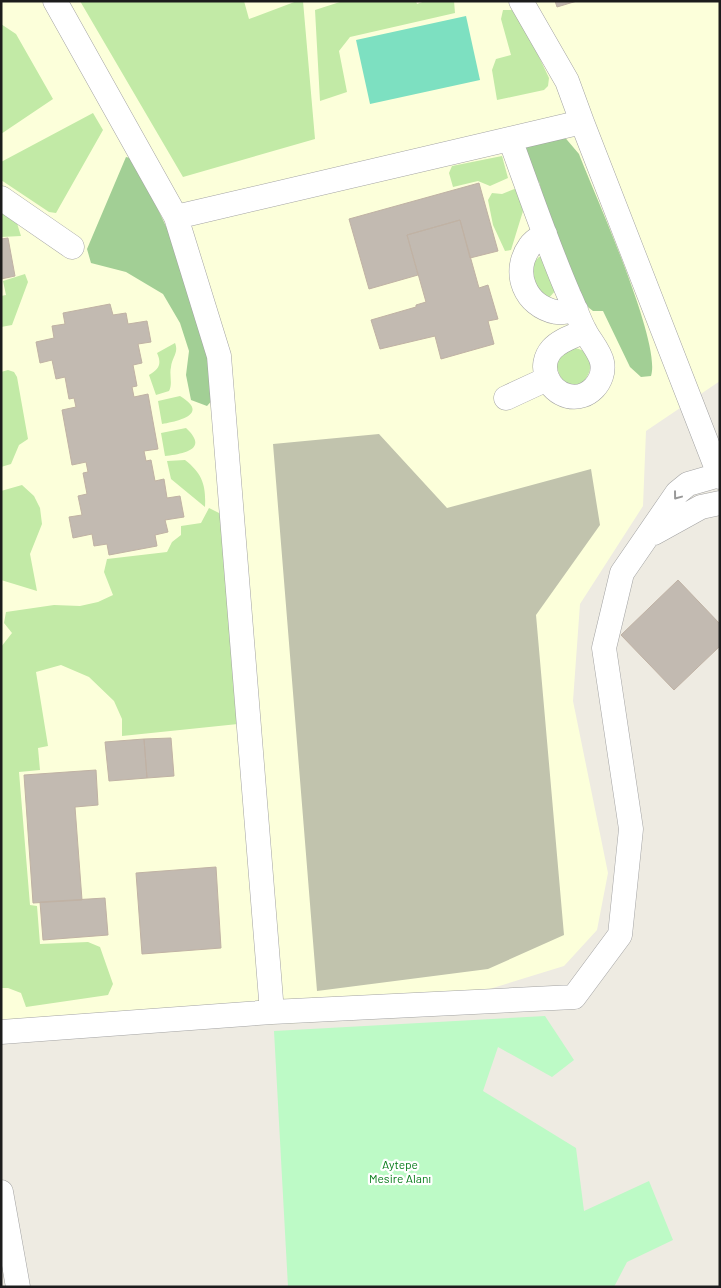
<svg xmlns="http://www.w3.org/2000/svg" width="721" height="1288" font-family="Barlow,sans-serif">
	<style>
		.education { fill: #fcffda }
		.construction { fill: #c1c3ad }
		.grass { fill: #c2eaa6 }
		.forest { fill: #a2cf95 }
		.park { fill: #bdfac6 }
		.pitch { fill: #7de0c1 }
		.building { fill: #c2bab1; stroke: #c0b2a4 }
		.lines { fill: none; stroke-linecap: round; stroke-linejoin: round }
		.minor-casing { stroke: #a3a3a3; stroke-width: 25 }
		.minor { stroke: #fff; stroke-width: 24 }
		.oneway { stroke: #999 }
		.labels { text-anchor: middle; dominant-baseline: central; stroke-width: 4.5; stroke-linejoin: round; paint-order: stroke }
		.park-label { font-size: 12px; fill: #097c1b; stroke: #fff }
	</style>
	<rect width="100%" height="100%" fill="#eeebe2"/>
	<path class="education" d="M 1,1 L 720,1 L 720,381 L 646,431 L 643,506 L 580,604 L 573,701 L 608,873 L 597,930 L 564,966 L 483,991 L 304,1023 L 1,1035 Z"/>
	<path class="construction" d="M 379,434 L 447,508 L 591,469 L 600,525 L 536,615 L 564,935 L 488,969 L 317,991 L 273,444 Z"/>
	<path class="grass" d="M 80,1 L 244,1 L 249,19 L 297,1 L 303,1 L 315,139 L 183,177 Z
		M 343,1 L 416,1 L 417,4 L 425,1 L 454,1 L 455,13 L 350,37 L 339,51 L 347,92 L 320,101 L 315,10 Z
		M 503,10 L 513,10 L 526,29 L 549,78 L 548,86 L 544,90 L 497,100 L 492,70 L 496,59 L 511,55 L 501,19 Z
		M 1,24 L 16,34 L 53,99 L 1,134 Z
		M 93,113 L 103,130 L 56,213 L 49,212 L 1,180 L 1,162 Z
		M 502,156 L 508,178 L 490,186 L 478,181 L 453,187 L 449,173 L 452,166 Z
		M 517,188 L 523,211 L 511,250 L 505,251 L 493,225 L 488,200 L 492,193 L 502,194 Z
		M 1,208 L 16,220 L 21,236 L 1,237 Z
		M 539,257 L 544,257 L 556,290 L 547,300 L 540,297 L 529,267 Z
		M 25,274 L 28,282 L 12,325 L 1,327 L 1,296 L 6,295 L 3,281 Z
		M 175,343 C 179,353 172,357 171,367 C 169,375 173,383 169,391 L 156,395 L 149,375 C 159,369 162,364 157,353 Z
		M 575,348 C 599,352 592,380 575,388 C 561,382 559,376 556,362 L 564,352 Z
		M 8,370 L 14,372 L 17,377 L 28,439 L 19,445 L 11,464 L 1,467 L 1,372 Z
		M 180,396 C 210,414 179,421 162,424 L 158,401 Z
		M 186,428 C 210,450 182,454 165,456 L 161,433 Z
		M 185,460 C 203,474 206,486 205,507 L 171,479 L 167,461 Z
		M 22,485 L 34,496 L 40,508 L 42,524 L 30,554 L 37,591 L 1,580 L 1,491 Z
		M 209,508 L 225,516 L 238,724 L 122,736 L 122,719 L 114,701 L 89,677 L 61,665 L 36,672 L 48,746 L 38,748 L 40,770 L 19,772 L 30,905 L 37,906 L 40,944 L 88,942 L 100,947 L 113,984 L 108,995 L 26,1007 L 21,993 L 8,988 L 1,988 L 1,647 L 12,633 L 4,623 L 6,612 L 54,605 L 80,606 L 98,602 L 113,595 L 104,572 L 107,559 L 167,552 L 172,542 L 181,535 L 181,526 L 201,523 Z"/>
	<path class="forest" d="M 515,126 L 562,134 L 579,154 C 594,193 662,343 651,376 L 641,377 L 630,367 L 603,311 L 593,311 L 584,304 L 557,244 L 539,182 L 530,173 Z
		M 126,157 L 134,159 L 182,260 L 198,304 L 216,396 L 207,406 L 191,400 L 186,375 L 189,351 L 180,323 L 163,294 L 126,272 L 91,263 L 87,249 Z"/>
	<path class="park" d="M 545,1016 L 574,1060 L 552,1077 L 498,1047 L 483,1091 L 576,1148 L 584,1211 L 649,1181 L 673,1240 L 627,1262 L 614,1287 L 288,1287 L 274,1031 Z"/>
	<path class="pitch" d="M 466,16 L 480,80 L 370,104 L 356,40 Z"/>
	<path class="building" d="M 555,1 L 577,1 L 557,7 Z
		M 479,183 L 498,251 L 470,258 L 460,220 L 407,235 L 418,275 L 369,289 L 349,219 Z
		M 460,220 L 479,288 L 488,285 L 498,319 L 488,321 L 494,344 L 441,359 L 435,336 L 380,349 L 371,320 L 416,307 L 416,305 L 426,302 L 407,235 Z
		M 8,238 L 15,276 L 1,279 L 1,239 Z
		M 110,304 L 113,315 L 126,313 L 128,324 L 147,321 L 151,342 L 138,344 L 142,363 L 133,365 L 137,386 L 132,387 L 134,397 L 148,394 L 158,449 L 144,451 L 146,461 L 151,460 L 155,481 L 164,479 L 167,498 L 180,496 L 184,517 L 165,520 L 168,532 L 155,535 L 157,546 L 109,555 L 107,544 L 94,546 L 92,534 L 73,538 L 69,517 L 82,515 L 78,496 L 87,494 L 83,473 L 88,472 L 86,462 L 72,465 L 62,410 L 76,407 L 74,398 L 69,399 L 65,377 L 56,379 L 52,360 L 40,363 L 36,342 L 54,338 L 52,326 L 65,324 L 63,313 Z
		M 678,580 L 720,624 L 720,646 L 674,690 L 621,635 Z
		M 171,738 L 174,776 L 147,778 L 144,739 Z
		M 144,739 L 147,778 L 109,781 L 105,742 Z
		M 96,770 L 98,805 L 75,807 L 82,900 L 33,903 L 24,775 Z
		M 216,867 L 221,948 L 142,954 L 136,873 Z
		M 105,898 L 108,935 L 43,940 L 40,902 Z"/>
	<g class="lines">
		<defs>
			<path id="minor" d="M 55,1 L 176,217 L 219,356 L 272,1012
				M 521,1 L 567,81 L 582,122 L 720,477
				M 510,139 C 529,191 547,244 569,295 C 575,307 579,321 586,333 C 591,342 600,352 602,362 C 606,381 588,401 568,396 C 548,391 537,366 552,349 C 560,340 574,336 585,331
				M 1,198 L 72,247
				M 176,217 L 582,122
				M 545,234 C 540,237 533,241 530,246 C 511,272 525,306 556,312 C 562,313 570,311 576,310
				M 506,398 L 547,379
				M 654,533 L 701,507 L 720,503
				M 1,1032 L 272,1012 L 574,997 L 620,935 L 631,829 L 604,648 L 622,573 L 677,493 L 688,484 L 719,475
				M 1,1192 L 18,1287"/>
		</defs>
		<use href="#minor" class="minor-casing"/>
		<use href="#minor" class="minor"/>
	</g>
	<defs><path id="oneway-chevron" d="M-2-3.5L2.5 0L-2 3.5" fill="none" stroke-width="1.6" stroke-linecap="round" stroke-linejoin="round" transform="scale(1.25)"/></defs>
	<use class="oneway" href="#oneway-chevron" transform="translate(677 496) rotate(127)"/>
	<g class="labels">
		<g class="park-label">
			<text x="400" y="1164">Aytepe<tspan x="400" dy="14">Mesire Alanı</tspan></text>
		</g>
	</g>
	<rect width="721" height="1288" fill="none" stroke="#1c1c1c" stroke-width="5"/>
</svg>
